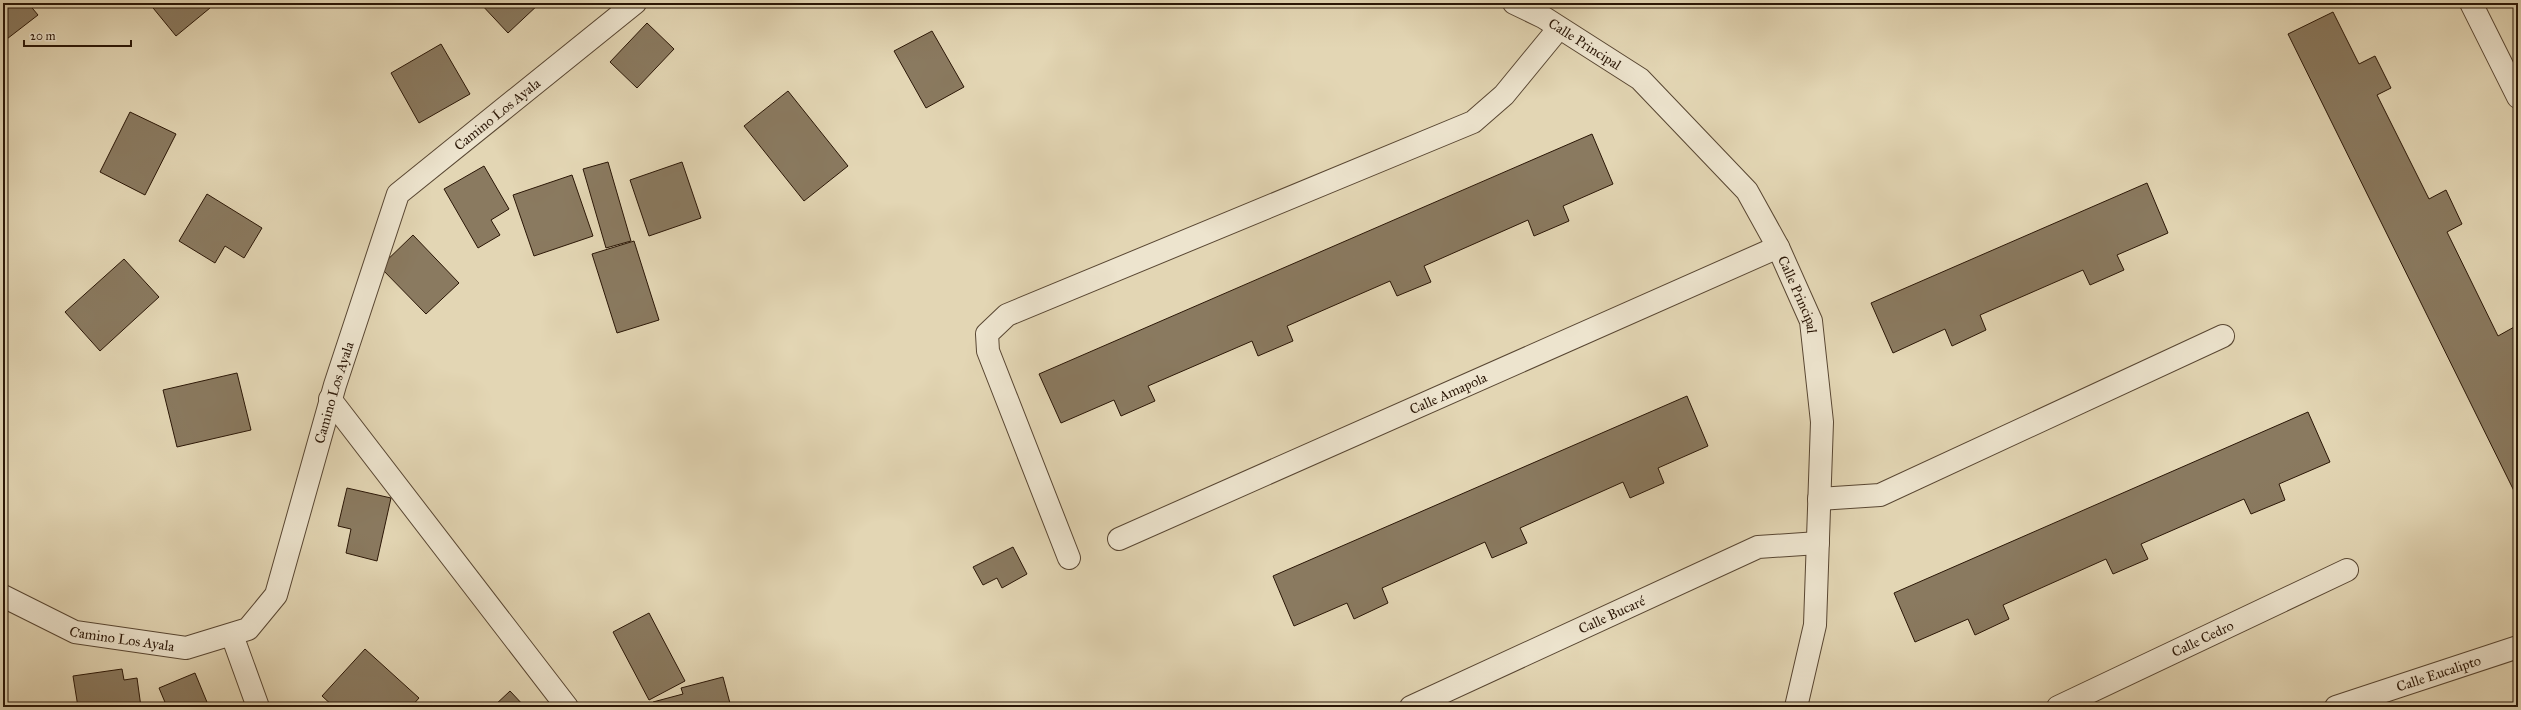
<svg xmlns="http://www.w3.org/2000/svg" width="2521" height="710" font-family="'IM FELL Great Primer',serif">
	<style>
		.building { fill: #8a7a60; stroke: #2a1606 }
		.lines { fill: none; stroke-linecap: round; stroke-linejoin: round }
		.minor-casing { stroke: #584632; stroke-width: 24 }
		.minor { stroke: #ede4ce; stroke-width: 22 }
		.labels { text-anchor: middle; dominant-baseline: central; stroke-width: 4; stroke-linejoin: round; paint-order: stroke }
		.street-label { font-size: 14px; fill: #2a1606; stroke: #ede4ce }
	</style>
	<rect width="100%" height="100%" fill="#e3d6b4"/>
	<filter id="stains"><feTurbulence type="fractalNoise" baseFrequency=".005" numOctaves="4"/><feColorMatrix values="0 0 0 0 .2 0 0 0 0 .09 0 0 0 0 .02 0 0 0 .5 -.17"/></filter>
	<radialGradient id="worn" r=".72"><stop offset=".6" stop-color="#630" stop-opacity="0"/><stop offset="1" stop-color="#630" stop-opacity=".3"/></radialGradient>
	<path class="building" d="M 3,3 L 28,3 L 38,15 L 3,42 Z
		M 149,3 L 206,3 L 210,8 L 176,36 Z
		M 480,3 L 540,3 L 508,33 Z
		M 2333,12 L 2359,64 L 2375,56 L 2391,88 L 2377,95 L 2429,199 L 2446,190 L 2462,224 L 2447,232 L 2498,336 L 2516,326 L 2518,330 L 2518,499 L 2288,34 Z
		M 647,23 L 674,49 L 637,88 L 610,62 Z
		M 932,31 L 964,87 L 926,108 L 894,51 Z
		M 441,44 L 470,94 L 419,123 L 391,73 Z
		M 788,91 L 848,166 L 804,201 L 744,126 Z
		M 130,112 L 176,134 L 145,195 L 100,172 Z
		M 1592,134 L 1613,184 L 1563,206 L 1569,221 L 1534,236 L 1528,220 L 1424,266 L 1431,282 L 1397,296 L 1390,281 L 1287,326 L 1293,341 L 1258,356 L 1252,341 L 1148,386 L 1155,401 L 1121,416 L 1114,400 L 1061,423 L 1039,374 Z
		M 608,162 L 631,241 L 606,248 L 583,169 Z
		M 682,162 L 701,218 L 649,236 L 630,180 Z
		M 484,166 L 509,209 L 491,220 L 500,235 L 478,248 L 444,189 Z
		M 572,175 L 593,236 L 534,256 L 513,195 Z
		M 2147,183 L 2168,233 L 2117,255 L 2124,270 L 2090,285 L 2083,270 L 1980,315 L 1986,330 L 1952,346 L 1945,329 L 1893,353 L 1871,303 Z
		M 207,194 L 262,228 L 244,258 L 225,246 L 215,263 L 179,241 Z
		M 413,235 L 459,283 L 426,314 L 380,267 Z
		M 634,241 L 659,320 L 617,333 L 592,254 Z
		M 124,259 L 159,297 L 100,351 L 65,312 Z
		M 237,373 L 251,430 L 177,447 L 163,390 Z
		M 1687,396 L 1708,446 L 1658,468 L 1664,483 L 1630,498 L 1623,482 L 1520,528 L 1527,543 L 1492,558 L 1485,542 L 1382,588 L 1388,603 L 1354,619 L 1347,603 L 1294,626 L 1273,576 Z
		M 2308,412 L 2330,462 L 2279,484 L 2285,500 L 2251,514 L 2244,499 L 2141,544 L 2148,559 L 2113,574 L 2106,559 L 2003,605 L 2009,619 L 1975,635 L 1968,619 L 1915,642 L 1894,593 Z
		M 347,488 L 391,498 L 377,561 L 346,553 L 351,529 L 338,526 Z
		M 1013,547 L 1027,574 L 1002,588 L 997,578 L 983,585 L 973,567 Z
		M 649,613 L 685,681 L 649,700 L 613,632 Z
		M 365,649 L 419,698 L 411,707 L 334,707 L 322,696 Z
		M 122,669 L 124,680 L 137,678 L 141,707 L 78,707 L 73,676 Z
		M 195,673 L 209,707 L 167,707 L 159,688 Z
		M 723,677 L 731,707 L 654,707 L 653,702 L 683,694 L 681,688 Z
		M 510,691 L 525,707 L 493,707 Z"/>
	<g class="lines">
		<defs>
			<g id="minor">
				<path id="s1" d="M 1514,3 L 1543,17 L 1640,79 L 1747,191 L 1778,247 L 1811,321 L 1822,422 L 1815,625 L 1796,707"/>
				<path d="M 2471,3 L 2518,97"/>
				<path d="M 330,399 L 567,707"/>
				<path d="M 1819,499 L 1880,495 L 2223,336"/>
				<path id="s2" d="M 1119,539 L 1778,247"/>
				<path d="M 1069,558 L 988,351 L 987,334 L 1007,315 L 1473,122 L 1504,95 L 1559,28"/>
				<path id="s3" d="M 3,596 L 75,632 L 186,648 L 248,629 L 276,595 L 335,385 L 398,194 L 635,3"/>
				<path d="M 232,635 L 258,707"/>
				<path id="s4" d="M 1411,707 L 1758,547 L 1818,543"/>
				<path id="s5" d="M 2058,707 L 2347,570"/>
				<path id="s6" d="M 2336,707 L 2518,647"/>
			</g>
		</defs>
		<use href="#minor" class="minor-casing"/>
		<use href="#minor" class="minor"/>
	</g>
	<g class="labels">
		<g class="street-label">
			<text stroke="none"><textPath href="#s1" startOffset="82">Calle Principal</textPath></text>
			<text stroke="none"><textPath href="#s3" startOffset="848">Camino Los Ayala</textPath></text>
			<text stroke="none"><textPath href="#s1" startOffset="418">Calle Principal</textPath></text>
			<text stroke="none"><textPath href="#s3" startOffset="512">Camino Los Ayala</textPath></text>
			<text stroke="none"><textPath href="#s2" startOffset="360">Calle Amapola</textPath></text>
			<text stroke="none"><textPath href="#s4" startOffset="221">Calle Bucaré</textPath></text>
			<text stroke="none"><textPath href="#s3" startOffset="128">Camino Los Ayala</textPath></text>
			<text stroke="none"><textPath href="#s5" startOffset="160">Calle Cedro</textPath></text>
			<text stroke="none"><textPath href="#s6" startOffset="108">Calle Eucalipto</textPath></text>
		</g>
	</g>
	<rect width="2521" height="710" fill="none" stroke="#e3d6b4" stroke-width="16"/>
	<rect x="4" y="4" width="2513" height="702" fill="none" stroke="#2a1606" stroke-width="2"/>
	<rect x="8" y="8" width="2505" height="694" fill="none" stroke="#2a1606"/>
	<path d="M24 40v6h107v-6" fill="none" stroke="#2a1606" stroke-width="2"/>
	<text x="30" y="40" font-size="12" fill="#2a1606" stroke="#ede4ce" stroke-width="3" paint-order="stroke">20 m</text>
	<rect width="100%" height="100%" filter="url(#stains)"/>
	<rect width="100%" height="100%" fill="url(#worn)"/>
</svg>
